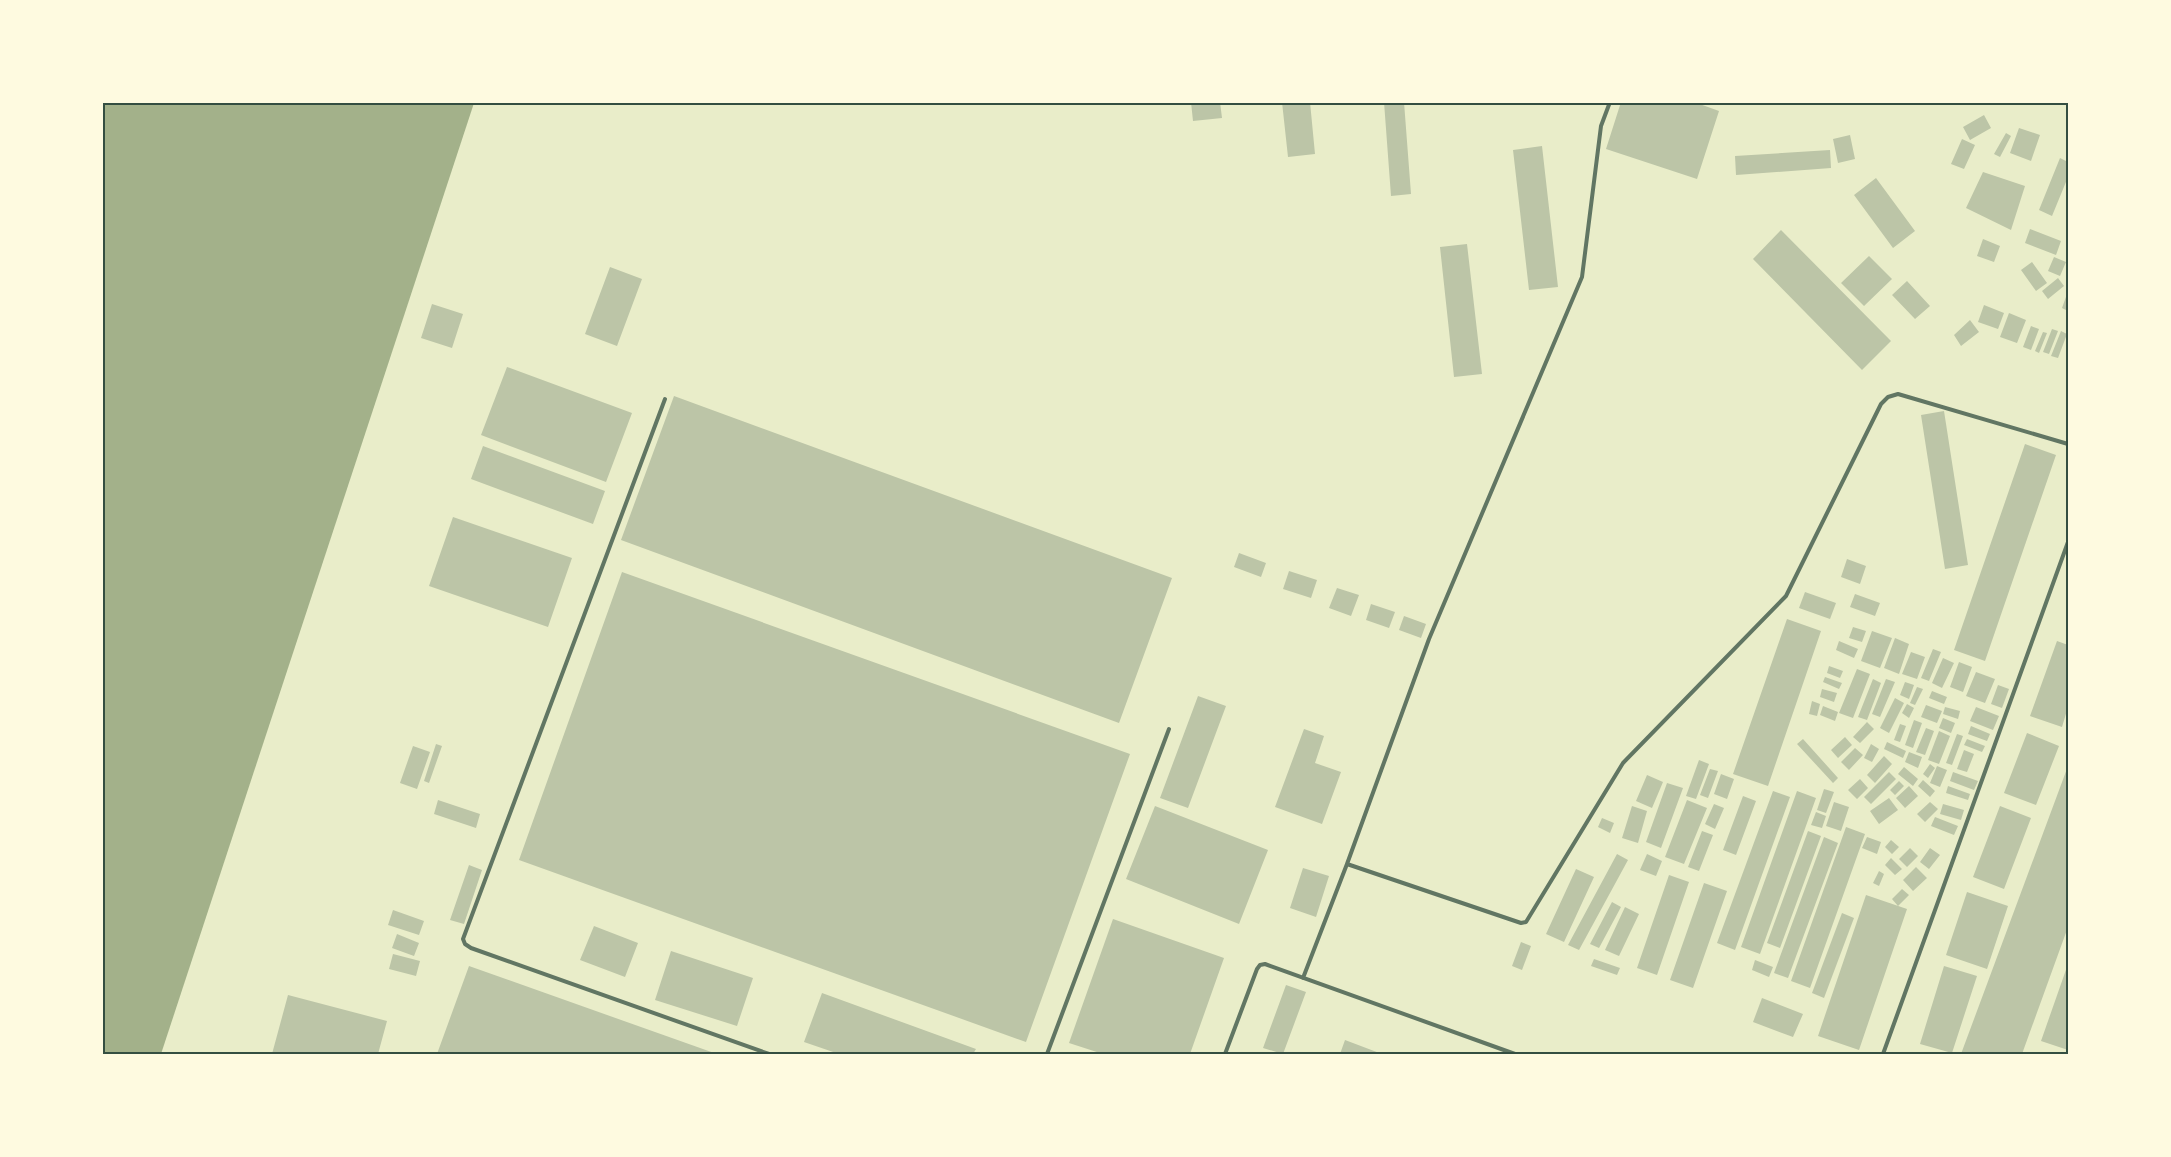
<svg xmlns="http://www.w3.org/2000/svg" width="2171" height="1157" font-family="'PT Sans',sans-serif">
	<style>
		.water { fill: #a3b18a }
		.building { fill: #bcc5a7 }
		.lines { fill: none; stroke-linecap: round; stroke-linejoin: round }
		.service { stroke: #617663; stroke-width: 4 }
		.neatline { fill: none; stroke: #344e41; stroke-width: 2 }
	</style>
	<rect width="100%" height="100%" fill="#e9edc9"/>
	<path class="water" d="M 103,102 L 474,103 L 161,1054 L 103,1054 Z"/>
	<path class="building" d="M 1191,102 L 1220,102 L 1222,118 L 1193,121 Z
		M 1282,102 L 1310,102 L 1315,154 L 1288,157 Z
		M 1384,102 L 1404,102 L 1411,194 L 1391,196 Z
		M 1621,102 L 1694,102 L 1719,111 L 1697,179 L 1606,149 Z
		M 1984,115 L 1991,128 L 1970,140 L 1963,127 Z
		M 2019,128 L 2040,135 L 2031,161 L 2010,153 Z
		M 2006,133 L 2011,136 L 2000,157 L 1994,154 Z
		M 1850,135 L 1855,159 L 1838,163 L 1833,139 Z
		M 1962,139 L 1975,145 L 1964,169 L 1951,164 Z
		M 1542,146 L 1558,287 L 1529,290 L 1513,150 Z
		M 1830,150 L 1831,168 L 1736,175 L 1735,156 Z
		M 2060,158 L 2068,162 L 2068,177 L 2052,216 L 2039,210 Z
		M 1983,172 L 2025,186 L 2011,230 L 1966,208 Z
		M 1876,178 L 1915,231 L 1893,248 L 1854,195 Z
		M 2030,229 L 2061,241 L 2056,255 L 2025,243 Z
		M 1781,230 L 1891,341 L 1862,370 L 1753,259 Z
		M 1983,239 L 2000,246 L 1994,262 L 1977,256 Z
		M 1467,244 L 1482,374 L 1454,377 L 1440,247 Z
		M 1869,256 L 1892,279 L 1864,306 L 1841,283 Z
		M 2054,257 L 2066,262 L 2060,276 L 2048,271 Z
		M 2032,262 L 2047,283 L 2036,291 L 2021,270 Z
		M 610,267 L 642,279 L 617,346 L 585,334 Z
		M 2058,278 L 2064,286 L 2048,299 L 2042,291 Z
		M 1907,281 L 1930,306 L 1915,319 L 1892,295 Z
		M 2067,294 L 2068,295 L 2068,311 L 2062,308 Z
		M 432,304 L 463,314 L 452,348 L 421,338 Z
		M 1984,305 L 2004,313 L 1998,329 L 1978,322 Z
		M 2009,313 L 2026,320 L 2017,343 L 2000,337 Z
		M 1970,320 L 1979,332 L 1961,346 L 1954,335 Z
		M 2031,326 L 2039,329 L 2031,350 L 2023,347 Z
		M 2052,329 L 2058,331 L 2049,354 L 2043,352 Z
		M 2061,331 L 2067,334 L 2058,358 L 2051,356 Z
		M 2043,332 L 2047,333 L 2039,353 L 2035,351 Z
		M 507,367 L 632,413 L 606,482 L 481,435 Z
		M 674,396 L 1172,578 L 1119,723 L 621,540 Z
		M 1944,411 L 1968,565 L 1945,569 L 1921,415 Z
		M 2025,444 L 2056,455 L 1985,661 L 1954,650 Z
		M 483,446 L 605,491 L 593,524 L 471,479 Z
		M 453,517 L 572,558 L 548,627 L 429,586 Z
		M 1239,553 L 1266,563 L 1261,577 L 1234,567 Z
		M 1847,559 L 1866,566 L 1860,584 L 1841,577 Z
		M 1289,571 L 1317,580 L 1311,598 L 1283,589 Z
		M 622,572 L 1130,754 L 1026,1042 L 519,860 Z
		M 1337,588 L 1359,595 L 1351,616 L 1329,608 Z
		M 1805,592 L 1836,603 L 1830,619 L 1799,608 Z
		M 1855,594 L 1880,603 L 1875,616 L 1850,607 Z
		M 1371,604 L 1395,612 L 1389,628 L 1366,620 Z
		M 1404,616 L 1426,624 L 1421,638 L 1399,630 Z
		M 1787,619 L 1821,631 L 1768,786 L 1733,774 Z
		M 1853,627 L 1866,631 L 1862,642 L 1849,638 Z
		M 1872,631 L 1892,638 L 1880,668 L 1861,661 Z
		M 1895,638 L 1909,644 L 1899,674 L 1884,668 Z
		M 1839,641 L 1858,649 L 1854,658 L 1836,650 Z
		M 2057,641 L 2068,645 L 2068,707 L 2062,727 L 2030,716 Z
		M 1933,649 L 1941,652 L 1929,681 L 1921,678 Z
		M 1911,652 L 1925,657 L 1917,679 L 1902,674 Z
		M 1943,658 L 1954,663 L 1942,688 L 1932,683 Z
		M 1959,662 L 1972,667 L 1963,692 L 1950,687 Z
		M 1829,666 L 1843,671 L 1840,678 L 1827,673 Z
		M 1857,669 L 1870,674 L 1853,718 L 1839,713 Z
		M 1976,672 L 1995,679 L 1985,703 L 1966,696 Z
		M 1825,677 L 1842,683 L 1839,689 L 1823,682 Z
		M 1873,679 L 1881,683 L 1867,720 L 1858,717 Z
		M 1886,679 L 1895,682 L 1880,717 L 1872,714 Z
		M 1905,682 L 1914,685 L 1909,699 L 1900,695 Z
		M 1998,685 L 2009,689 L 2002,708 L 1991,704 Z
		M 1917,687 L 1923,689 L 1915,705 L 1910,703 Z
		M 1822,689 L 1837,693 L 1834,702 L 1820,697 Z
		M 1932,691 L 1947,697 L 1944,704 L 1929,698 Z
		M 1198,696 L 1226,706 L 1188,808 L 1160,798 Z
		M 1895,698 L 1904,703 L 1889,733 L 1880,728 Z
		M 1812,701 L 1820,704 L 1817,716 L 1809,714 Z
		M 1907,704 L 1914,708 L 1909,718 L 1902,713 Z
		M 1926,705 L 1942,711 L 1937,723 L 1921,717 Z
		M 1823,706 L 1838,712 L 1835,721 L 1820,715 Z
		M 1945,707 L 1960,711 L 1958,719 L 1943,714 Z
		M 1976,707 L 1999,716 L 1993,730 L 1970,721 Z
		M 1943,718 L 1955,723 L 1951,733 L 1939,728 Z
		M 1914,720 L 1922,723 L 1913,748 L 1905,745 Z
		M 1867,722 L 1874,729 L 1860,743 L 1853,737 Z
		M 1900,724 L 1906,726 L 1900,742 L 1894,740 Z
		M 1971,726 L 1990,734 L 1987,741 L 1968,734 Z
		M 1926,728 L 1934,731 L 1925,755 L 1916,752 Z
		M 1304,729 L 1324,736 L 1315,763 L 1341,772 L 1322,824 L 1275,807 Z
		M 1939,731 L 1950,736 L 1939,764 L 1928,760 Z
		M 2027,733 L 2059,746 L 2036,805 L 2004,793 Z
		M 1957,734 L 1963,736 L 1952,765 L 1946,763 Z
		M 1845,737 L 1852,745 L 1838,758 L 1831,750 Z
		M 1803,739 L 1838,778 L 1833,783 L 1797,744 Z
		M 1967,739 L 1985,746 L 1982,752 L 1964,745 Z
		M 1887,742 L 1906,751 L 1903,758 L 1884,749 Z
		M 436,744 L 442,746 L 429,783 L 424,781 Z
		M 1871,744 L 1879,749 L 1872,762 L 1864,758 Z
		M 413,746 L 430,752 L 417,789 L 400,783 Z
		M 1855,748 L 1863,755 L 1849,770 L 1841,762 Z
		M 1964,750 L 1974,754 L 1967,772 L 1957,769 Z
		M 1909,752 L 1922,757 L 1918,768 L 1905,762 Z
		M 1884,756 L 1892,764 L 1875,783 L 1867,775 Z
		M 1699,760 L 1709,764 L 1696,799 L 1686,796 Z
		M 1930,764 L 1935,768 L 1928,778 L 1923,774 Z
		M 1937,766 L 1947,770 L 1940,787 L 1930,783 Z
		M 2068,766 L 2068,927 L 2022,1054 L 1961,1054 Z
		M 1904,767 L 1918,779 L 1913,786 L 1898,774 Z
		M 1710,769 L 1718,771 L 1708,798 L 1700,795 Z
		M 1889,772 L 1896,779 L 1871,804 L 1864,797 Z
		M 1953,772 L 1978,781 L 1974,790 L 1950,781 Z
		M 1721,774 L 1734,779 L 1727,799 L 1714,794 Z
		M 1647,775 L 1663,782 L 1652,808 L 1636,801 Z
		M 1860,779 L 1868,788 L 1857,799 L 1848,790 Z
		M 1923,780 L 1935,791 L 1930,797 L 1918,786 Z
		M 1899,781 L 1904,786 L 1895,795 L 1890,790 Z
		M 1667,783 L 1683,788 L 1661,848 L 1646,842 Z
		M 1909,786 L 1918,796 L 1905,808 L 1896,798 Z
		M 1948,786 L 1970,794 L 1968,800 L 1946,793 Z
		M 1824,789 L 1834,792 L 1826,813 L 1817,810 Z
		M 1773,791 L 1790,797 L 1735,950 L 1717,943 Z
		M 1797,791 L 1816,798 L 1760,954 L 1741,947 Z
		M 1743,796 L 1756,801 L 1736,855 L 1723,850 Z
		M 1889,798 L 1898,810 L 1879,824 L 1870,811 Z
		M 438,800 L 480,814 L 476,828 L 434,814 Z
		M 1687,800 L 1707,808 L 1684,864 L 1665,857 Z
		M 1834,802 L 1849,807 L 1841,831 L 1826,826 Z
		M 1930,802 L 1938,809 L 1925,822 L 1917,814 Z
		M 1714,804 L 1724,808 L 1715,829 L 1705,824 Z
		M 1943,804 L 1964,810 L 1961,820 L 1940,814 Z
		M 1155,806 L 1268,850 L 1239,924 L 1126,879 Z
		M 1632,806 L 1647,811 L 1638,843 L 1622,838 Z
		M 2000,806 L 2031,818 L 2004,889 L 1973,877 Z
		M 1816,812 L 1826,816 L 1822,828 L 1811,825 Z
		M 1935,817 L 1958,826 L 1954,835 L 1931,826 Z
		M 1602,818 L 1614,823 L 1610,833 L 1598,827 Z
		M 1846,827 L 1865,834 L 1810,988 L 1791,981 Z
		M 1702,831 L 1713,835 L 1699,871 L 1688,867 Z
		M 1808,831 L 1821,836 L 1780,948 L 1767,943 Z
		M 1824,837 L 1838,843 L 1788,978 L 1774,973 Z
		M 1867,837 L 1881,842 L 1877,854 L 1862,848 Z
		M 1891,840 L 1899,847 L 1892,854 L 1885,847 Z
		M 1910,848 L 1918,856 L 1907,867 L 1899,859 Z
		M 1930,848 L 1940,855 L 1929,869 L 1920,862 Z
		M 1617,854 L 1628,860 L 1579,950 L 1568,945 Z
		M 1647,854 L 1662,861 L 1656,876 L 1640,870 Z
		M 1891,858 L 1902,869 L 1895,875 L 1885,865 Z
		M 469,865 L 482,870 L 464,924 L 450,920 Z
		M 1916,867 L 1927,878 L 1913,891 L 1903,880 Z
		M 1303,868 L 1329,876 L 1316,917 L 1290,908 Z
		M 1576,869 L 1594,877 L 1564,942 L 1546,934 Z
		M 1879,871 L 1884,874 L 1879,886 L 1873,883 Z
		M 1669,875 L 1689,882 L 1657,975 L 1637,968 Z
		M 1704,883 L 1727,891 L 1693,988 L 1670,980 Z
		M 1902,889 L 1909,895 L 1898,906 L 1892,899 Z
		M 1967,892 L 2008,906 L 1987,969 L 1946,955 Z
		M 1866,895 L 1907,909 L 1859,1050 L 1818,1036 Z
		M 1612,902 L 1621,907 L 1599,948 L 1590,944 Z
		M 1625,907 L 1639,914 L 1619,956 L 1605,950 Z
		M 393,910 L 424,921 L 419,935 L 388,925 Z
		M 1842,913 L 1854,918 L 1824,998 L 1812,993 Z
		M 1113,919 L 1224,958 L 1190,1054 L 1103,1054 L 1069,1043 Z
		M 594,926 L 638,943 L 625,977 L 580,960 Z
		M 397,934 L 419,943 L 414,956 L 392,948 Z
		M 1521,942 L 1531,946 L 1522,970 L 1512,966 Z
		M 671,951 L 753,978 L 737,1026 L 655,1000 Z
		M 393,954 L 420,961 L 416,976 L 389,969 Z
		M 1594,959 L 1620,968 L 1617,975 L 1591,966 Z
		M 1755,960 L 1773,967 L 1769,977 L 1752,970 Z
		M 2068,964 L 2068,1050 L 2041,1041 Z
		M 469,966 L 717,1054 L 437,1054 Z
		M 1944,966 L 1977,976 L 1952,1053 L 1920,1044 Z
		M 1286,985 L 1306,992 L 1283,1054 L 1263,1048 Z
		M 822,993 L 976,1049 L 973,1054 L 839,1054 L 804,1042 Z
		M 288,995 L 387,1021 L 378,1054 L 272,1054 Z
		M 1762,998 L 1803,1014 L 1793,1037 L 1753,1022 Z
		M 1345,1040 L 1382,1054 L 1340,1054 Z"/>
	<g class="lines">
		<path class="service" d="M 665,399 L 463,939 L 465,944 L 471,948 L 769,1054
			M 1347,864 L 1429,639 L 1582,277 L 1601,126 L 1610,102
			M 1303,978 L 1347,864 L 1521,923 L 1526,922 L 1623,763 L 1786,596 L 1881,404 L 1888,397 L 1898,394 L 2068,444
			M 1047,1054 L 1169,729
			M 1225,1054 L 1257,969 L 1260,965 L 1265,964 L 1515,1054
			M 1883,1054 L 2068,542"/>
	</g>
	<rect width="2171" height="1157" fill="none" stroke="#fefae0" stroke-width="208"/>
	<rect x="104" y="104" width="1963" height="949" class="neatline"/>
</svg>
